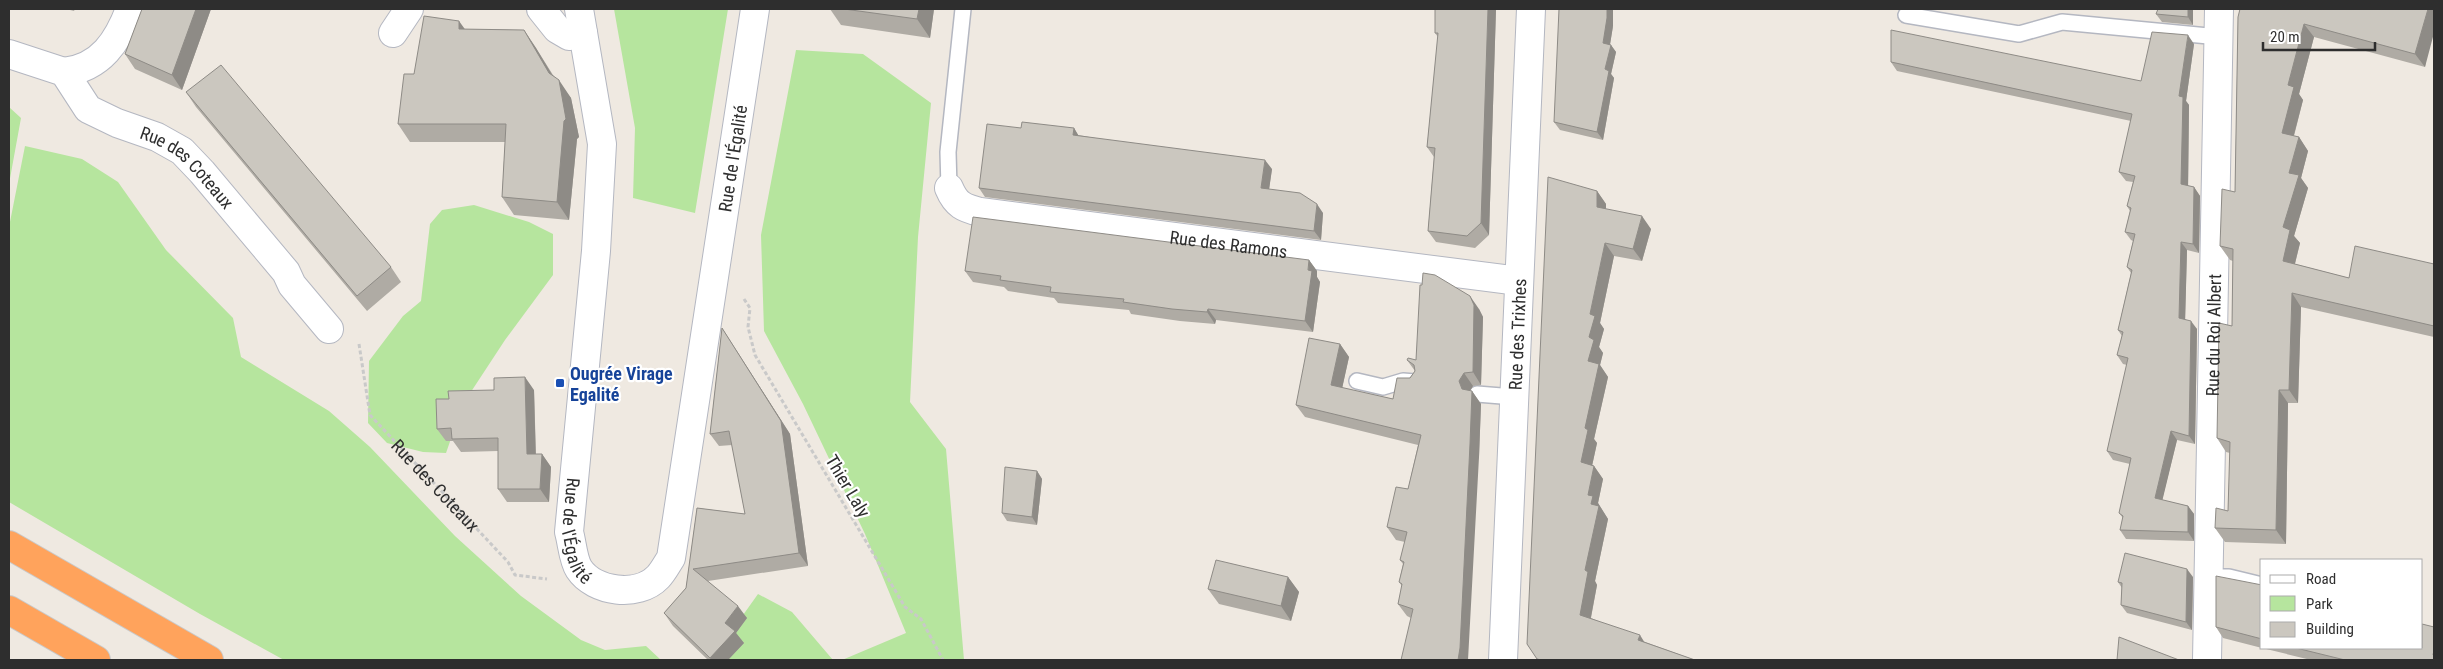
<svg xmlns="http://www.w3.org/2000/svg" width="2443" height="669" font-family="'Roboto Condensed',sans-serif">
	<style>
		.green { fill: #b6e59e }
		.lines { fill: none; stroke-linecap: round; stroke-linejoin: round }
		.lane-casing { stroke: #b4b7c1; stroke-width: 18 }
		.street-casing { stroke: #b4b7c1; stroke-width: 30 }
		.secondary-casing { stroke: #b4b7c1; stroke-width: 30 }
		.highway-casing { stroke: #c9c9c9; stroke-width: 30 }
		.path { stroke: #c9c9c9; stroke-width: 3; stroke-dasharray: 4 2.5; stroke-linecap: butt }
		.lane { stroke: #fff; stroke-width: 15 }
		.street { stroke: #fff; stroke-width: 28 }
		.secondary { stroke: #fff; stroke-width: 28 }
		.highway { stroke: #ffa35c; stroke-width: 28 }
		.wall { fill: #afaba4 }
		.shaded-wall { fill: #8e8b86 }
		.building { fill: #cbc7bf; stroke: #8e8b86 }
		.transit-dot { fill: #1a4fb4; stroke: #fff; stroke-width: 2 }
		.labels { text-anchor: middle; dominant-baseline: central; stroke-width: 4.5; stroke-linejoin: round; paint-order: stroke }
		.street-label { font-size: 18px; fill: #2e2e2e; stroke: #fff }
		.transit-label { font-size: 18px; font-weight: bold; fill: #164399; stroke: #fff; text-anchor: start }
	</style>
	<rect width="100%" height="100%" fill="#efe9e1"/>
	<path class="green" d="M 614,9 L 728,9 L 695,213 L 633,198 L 635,128 Z
		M 796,50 L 863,54 L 931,103 L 918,237 L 910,402 L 946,449 L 964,660 L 842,660 L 906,633 L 865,534 L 803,404 L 764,331 L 761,235 Z
		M 9,107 L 21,118 L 9,184 Z
		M 25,146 L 82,159 L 118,182 L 166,250 L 233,318 L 241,357 L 329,411 L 370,447 L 455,536 L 521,596 L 581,640 L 605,650 L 646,646 L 661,660 L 284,660 L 200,614 L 9,502 L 9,227 Z
		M 474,205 L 529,222 L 553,234 L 553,275 L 505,340 L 463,404 L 446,453 L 423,452 L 387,443 L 368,423 L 369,361 L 403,316 L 421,301 L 430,224 L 442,210 Z
		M 758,594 L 792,612 L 833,660 L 711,660 Z"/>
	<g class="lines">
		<defs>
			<path id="lane" d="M 1906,15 L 2019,34 L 2062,22 L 2219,37
				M 949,188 L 948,152 L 963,9
				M 1357,381 L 1383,387 L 1403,381 L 1415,382
				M 1477,394 L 1514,397
				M 2208,577 L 2229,577 L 2262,585"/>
			<g id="street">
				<path d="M 541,9 L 557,29 L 569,36 L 583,33"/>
				<path d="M 393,33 L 409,9"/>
				<path id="s2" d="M 9,54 L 64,72 L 88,109 L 117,123 L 157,137 L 182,151 L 202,172 L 286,272 L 292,285 L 329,329"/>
				<path d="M 64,72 C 101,68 118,41 130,9"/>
				<path id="s3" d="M 949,188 C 956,205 964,208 980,212 L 1519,281"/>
				<path id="s4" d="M 1503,660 L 1531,9"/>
				<path id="s5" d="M 2207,660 L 2219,9"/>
			</g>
			<g id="secondary">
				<path id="s6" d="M 579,9 L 602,144 L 596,251 L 569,532 C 572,542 573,560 579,569 C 594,592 638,598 658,577 C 663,572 667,564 671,558 L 755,9"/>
			</g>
			<path id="highway" d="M 9,545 L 209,660
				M 9,610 L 96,660"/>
		</defs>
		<use href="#lane" class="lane-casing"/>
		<use href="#street" class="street-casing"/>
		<use href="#secondary" class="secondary-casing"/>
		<use href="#highway" class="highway-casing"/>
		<g class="path">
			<path d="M 744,299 L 750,308 L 748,327 L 755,355 L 905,607 L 921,619 L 943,660"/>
			<path id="s1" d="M 359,344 L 370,415 L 508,562 L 515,575 L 547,579"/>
		</g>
		<use href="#lane" class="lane"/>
		<use href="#street" class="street"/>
		<use href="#secondary" class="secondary"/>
		<use href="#highway" class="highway"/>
	</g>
	<path class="wall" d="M 66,9 L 75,9 L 74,11 Z
		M 142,9 L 211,9 L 182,90 L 135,69 L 125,54 Z
		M 830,9 L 934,9 L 930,38 L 841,25 Z
		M 1435,9 L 1496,9 L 1489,235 L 1475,248 L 1436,242 L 1428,231 L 1434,157 L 1427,147 L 1438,37 L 1435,33 Z
		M 2152,9 L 2193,9 L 2193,25 L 2162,22 L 2156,14 L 2158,9 Z
		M 2434,9 L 2425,67 L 2314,37 L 2299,94 L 2303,100 L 2294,136 L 2299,137 L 2308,151 L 2301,178 L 2308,188 L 2294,236 L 2300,243 L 2295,264 L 2349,278 L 2434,264 L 2434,337 L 2301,307 L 2298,403 L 2288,403 L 2286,544 L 2225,542 L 2215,528 L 2228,511 L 2230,453 L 2226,452 L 2217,438 L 2232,326 L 2233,261 L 2230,260 L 2220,246 L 2235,192 L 2238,17 Z
		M 1613,26 L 1610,44 L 1616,52 L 1611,74 L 1614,78 L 1603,140 L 1560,130 L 1554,122 Z
		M 465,29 L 524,30 L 536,48 L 553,75 L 571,98 L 579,137 L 577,139 L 569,220 L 514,215 L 502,197 L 505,142 L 410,142 L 398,124 L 414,74 Z
		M 2194,44 L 2186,101 L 2189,105 L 2188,186 L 2194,187 L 2200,196 L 2199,253 L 2187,250 L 2185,319 L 2197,329 L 2195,444 L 2177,440 L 2162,500 L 2188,506 L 2194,514 L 2194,541 L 2126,539 L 2120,530 L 2123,518 L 2119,513 L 2130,464 L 2113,460 L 2107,451 L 2127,365 L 2123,364 L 2117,355 L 2122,336 L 2118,330 L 2131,273 L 2127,267 L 2133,241 L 2131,240 L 2125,232 L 2130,211 L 2127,206 L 2133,182 L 2126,181 L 2119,172 L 2131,121 L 1897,71 L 1891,62 L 2141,81 Z
		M 186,92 L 391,267 L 401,282 L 367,311 L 196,107 Z
		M 1021,128 L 1074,128 L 1078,135 L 1272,169 L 1269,189 L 1323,213 L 1321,240 L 985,197 L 979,188 Z
		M 1597,191 L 1606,204 L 1606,209 L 1651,229 L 1642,261 L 1614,256 L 1600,323 L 1604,329 L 1599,347 L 1603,353 L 1600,365 L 1608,377 L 1594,439 L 1597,443 L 1592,466 L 1594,466 L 1603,479 L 1598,503 L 1608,519 L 1595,581 L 1597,585 L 1591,618 L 1645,642 L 1695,660 L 1538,660 L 1527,644 Z
		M 1309,260 L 1317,271 L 1317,277 L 1320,282 L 1313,332 L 1216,320 L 1215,324 L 1180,321 L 1131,314 L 1129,310 L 1058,303 L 1054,298 L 1008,291 L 1004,287 L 973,282 L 965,271 Z
		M 1479,309 L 1483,317 L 1481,385 L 1473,386 L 1470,391 L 1472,391 L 1481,404 L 1479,457 L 1411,618 L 1407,616 L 1398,604 L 1402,586 L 1399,582 L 1403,564 L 1400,560 L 1405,542 L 1396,540 L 1387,527 L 1408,489 L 1418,445 L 1305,417 L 1296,405 L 1340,344 L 1349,357 L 1342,388 L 1393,399 L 1415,371 L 1407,360 L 1416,360 Z
		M 722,328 L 790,434 L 808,566 L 708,581 L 747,618 L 736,633 L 744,643 L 728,660 L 708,660 L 673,626 L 664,613 L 686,588 L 697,508 L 745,514 L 732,445 L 719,446 L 710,434 Z
		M 534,390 L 536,454 L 542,454 L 551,467 L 549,502 L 507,502 L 498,489 L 498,451 L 461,452 L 453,441 L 446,441 L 437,429 L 449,399 Z
		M 1037,471 L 1042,479 L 1037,525 L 1007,521 L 1002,513 Z
		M 1288,577 L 1299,592 L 1291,621 L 1219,604 L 1208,589 Z
		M 2193,577 L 2192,630 L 2127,613 L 2121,605 L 2122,588 L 2118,582 Z
		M 2262,585 L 2262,648 L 2223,638 L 2216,627 Z
		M 2262,648 L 2422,648 L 2434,660 L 2311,660 Z"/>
	<path class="shaded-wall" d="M 196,9 L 211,9 L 182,90 L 172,75 Z
		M 919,9 L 934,9 L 930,38 L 917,19 Z
		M 1488,9 L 1496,9 L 1489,235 L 1481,223 Z
		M 1607,9 L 1613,9 L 1613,26 L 1609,51 L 1603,43 Z
		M 2188,9 L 2193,9 L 2193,25 L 2188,17 Z
		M 2428,9 L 2434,9 L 2434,33 L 2425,67 L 2415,54 Z
		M 459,21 L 472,39 L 459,29 Z
		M 2304,24 L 2314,37 L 2299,94 L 2303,100 L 2291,146 L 2282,133 L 2288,85 Z
		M 524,30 L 536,48 L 560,88 L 559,80 L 571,98 L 579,137 L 577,139 L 569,220 L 557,202 L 549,73 Z
		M 2188,35 L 2194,44 L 2186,101 L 2189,105 L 2188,193 L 2181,184 L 2179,96 Z
		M 1611,45 L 1616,52 L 1611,74 L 1614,78 L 1603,140 L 1597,132 L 1605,69 Z
		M 1074,128 L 1080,138 L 1073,135 Z
		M 2299,137 L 2308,151 L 2301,178 L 2308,188 L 2294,236 L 2300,243 L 2292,275 L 2283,261 L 2283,227 L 2289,173 Z
		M 1265,160 L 1272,169 L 1268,197 L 1261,188 Z
		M 2194,187 L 2200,196 L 2199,253 L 2193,244 Z
		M 1597,191 L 1606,204 L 1606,220 L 1597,207 Z
		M 1317,204 L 1323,213 L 1321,240 L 1314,231 Z
		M 1642,216 L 1651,229 L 1642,261 L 1633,249 Z
		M 2181,242 L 2187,250 L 2185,326 L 2179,318 Z
		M 1605,243 L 1614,256 L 1600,323 L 1604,329 L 1599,347 L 1603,353 L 1600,365 L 1608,377 L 1594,439 L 1597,443 L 1590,475 L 1581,462 L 1585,428 L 1590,314 Z
		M 1309,260 L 1317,271 L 1317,277 L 1320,282 L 1313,332 L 1305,321 Z
		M 2292,293 L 2301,307 L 2298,403 L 2289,390 Z
		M 1470,296 L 1479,309 L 1483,317 L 1481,385 L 1473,372 Z
		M 1208,309 L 1216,320 L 1215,324 L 1207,312 Z
		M 2191,321 L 2197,329 L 2195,444 L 2189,436 Z
		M 722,328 L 790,434 L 808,566 L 799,553 Z
		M 1340,344 L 1349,357 L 1340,398 L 1331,385 Z
		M 1464,373 L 1473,386 L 1468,394 L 1462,389 L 1459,381 Z
		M 525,377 L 534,390 L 536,467 L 527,454 Z
		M 2279,390 L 2288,403 L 2286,544 L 2276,530 Z
		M 1472,391 L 1481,404 L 1479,457 L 1468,660 L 1458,660 Z
		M 2171,431 L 2177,440 L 2161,506 L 2155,498 Z
		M 542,454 L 551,467 L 549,502 L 540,489 Z
		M 1594,466 L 1603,479 L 1598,503 L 1608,519 L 1595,581 L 1597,585 L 1589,627 L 1580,615 L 1585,570 L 1591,504 L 1588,495 Z
		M 1037,471 L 1042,479 L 1037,525 L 1032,517 Z
		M 2188,506 L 2194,514 L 2194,541 L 2188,532 Z
		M 2187,569 L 2193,577 L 2192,630 L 2186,622 Z
		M 1288,577 L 1299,592 L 1291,621 L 1281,606 Z
		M 738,606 L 747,618 L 736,633 L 744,643 L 728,660 L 711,660 L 710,658 L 725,623 Z
		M 1640,635 L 1648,648 L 1638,640 Z"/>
	<path class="building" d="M 142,9 L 196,9 L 172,75 L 125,54 Z
		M 844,9 L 919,9 L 917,19 Z
		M 1435,9 L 1488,9 L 1481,223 L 1467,236 L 1428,231 L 1435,148 L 1427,147 L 1438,33 L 1435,33 Z
		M 1559,9 L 1607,9 L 1607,18 L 1603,43 L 1611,45 L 1605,69 L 1609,71 L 1597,132 L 1554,122 Z
		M 2158,9 L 2188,9 L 2188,17 L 2156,14 Z
		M 2240,9 L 2428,9 L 2415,54 L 2304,24 L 2288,85 L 2294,87 L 2282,133 L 2299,137 L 2289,173 L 2299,175 L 2283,227 L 2290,230 L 2283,261 L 2349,278 L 2355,246 L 2434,264 L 2434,326 L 2292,293 L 2289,390 L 2279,390 L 2276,530 L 2215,528 L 2216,508 L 2228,511 L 2230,442 L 2217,438 L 2219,323 L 2232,326 L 2233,249 L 2220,246 L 2222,189 L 2235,192 L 2238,17 Z
		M 424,16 L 459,21 L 459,29 L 524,30 L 549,73 L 559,80 L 566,119 L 564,121 L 557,202 L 502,197 L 506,124 L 398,124 L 404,74 L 414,74 Z
		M 1891,30 L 2141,81 L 2152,32 L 2188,35 L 2179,96 L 2183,97 L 2181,184 L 2194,187 L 2193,244 L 2181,242 L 2179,318 L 2191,321 L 2189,436 L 2171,431 L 2155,498 L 2188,506 L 2188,532 L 2120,530 L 2123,516 L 2119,513 L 2131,458 L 2107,451 L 2128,358 L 2117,355 L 2123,332 L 2118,330 L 2132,270 L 2127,267 L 2135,234 L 2125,232 L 2131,208 L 2127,206 L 2135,176 L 2119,172 L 2132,114 L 1891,62 Z
		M 221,65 L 391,267 L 357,296 L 186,92 Z
		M 1022,122 L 1074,128 L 1073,135 L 1265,160 L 1261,188 L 1300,193 L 1317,204 L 1314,231 L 979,188 L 987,124 L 1021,128 Z
		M 1548,177 L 1597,191 L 1597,207 L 1642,216 L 1633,249 L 1605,243 L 1590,314 L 1595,316 L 1589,337 L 1594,340 L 1588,361 L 1599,364 L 1585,428 L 1588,430 L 1581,462 L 1594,466 L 1588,495 L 1593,496 L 1591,504 L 1599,506 L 1585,570 L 1588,572 L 1580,615 L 1640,635 L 1638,640 L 1695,660 L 1541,660 L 1537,659 L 1527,644 Z
		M 973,217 L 1309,260 L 1308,270 L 1312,271 L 1305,321 L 1208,309 L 1207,312 L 1172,309 L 1123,302 L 1124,299 L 1050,292 L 1051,287 L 1000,280 L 1001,276 L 965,271 Z
		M 1423,273 L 1435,275 L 1470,296 L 1474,305 L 1473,372 L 1464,373 L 1459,381 L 1462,389 L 1472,391 L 1470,444 L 1460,648 L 1458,660 L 1401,660 L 1413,609 L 1398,604 L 1402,584 L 1399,582 L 1404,562 L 1400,560 L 1407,532 L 1387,527 L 1396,487 L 1408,489 L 1421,435 L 1296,405 L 1309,338 L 1340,344 L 1331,385 L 1393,399 L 1397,378 L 1410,378 L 1415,371 L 1414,365 L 1407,360 L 1408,358 L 1416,360 L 1420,285 L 1422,285 Z
		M 722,328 L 781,421 L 799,553 L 693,569 L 738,606 L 725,623 L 735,631 L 710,658 L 664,613 L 686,588 L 697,508 L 745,514 L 729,431 L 710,434 Z
		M 525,377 L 527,454 L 542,454 L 540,489 L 498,489 L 498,438 L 452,439 L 451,428 L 437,429 L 436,399 L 449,399 L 448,391 L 494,390 L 494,378 Z
		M 1005,467 L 1037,471 L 1032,517 L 1002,513 Z
		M 2125,553 L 2187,569 L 2186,622 L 2121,605 L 2122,583 L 2118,582 Z
		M 1216,560 L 1288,577 L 1281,606 L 1208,589 Z
		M 2216,576 L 2262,585 L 2262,639 L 2216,627 Z
		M 2422,624 L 2434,627 L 2434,650 L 2433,655 L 2434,655 L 2434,660 L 2345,660 L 2296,648 L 2422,648 Z
		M 2119,637 L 2179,660 L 2117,660 Z"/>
	<rect class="transit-dot" x="555" y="378" width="10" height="10" rx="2.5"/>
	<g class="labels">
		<g class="street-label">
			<text stroke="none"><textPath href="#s6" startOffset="1081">Rue de l'Égalité</textPath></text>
			<text stroke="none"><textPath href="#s2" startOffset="219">Rue des Coteaux</textPath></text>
			<text stroke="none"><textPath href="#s3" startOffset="292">Rue des Ramons</textPath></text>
			<text stroke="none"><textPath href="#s5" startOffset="325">Rue du Roi Albert</textPath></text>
			<text stroke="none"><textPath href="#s4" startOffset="326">Rue des Trixhes</textPath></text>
			<text stroke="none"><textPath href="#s1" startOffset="168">Rue des Coteaux</textPath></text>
			<text transform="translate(848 486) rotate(59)">Thier Laly</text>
			<text stroke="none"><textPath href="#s6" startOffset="526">Rue de l'Égalité</textPath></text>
		</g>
		<g class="transit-label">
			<text x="570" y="373">Ougrée Virage<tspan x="570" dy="21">Egalité</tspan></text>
		</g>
	</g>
	<rect width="2443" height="669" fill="none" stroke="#2e2e2e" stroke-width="20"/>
	<rect x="2260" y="559" width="162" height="90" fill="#ffffff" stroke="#ababab"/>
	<rect x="2270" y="575" width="25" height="8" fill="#ffffff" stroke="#ababab"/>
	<text x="2306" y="584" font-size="15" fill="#2e2e2e">Road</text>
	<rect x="2270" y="596" width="25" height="15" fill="#b6e59e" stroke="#ababab"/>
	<text x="2306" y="609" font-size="15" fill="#2e2e2e">Park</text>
	<rect x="2270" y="622" width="25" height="15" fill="#cbc7bf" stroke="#ababab"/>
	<text x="2306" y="634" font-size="15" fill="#2e2e2e">Building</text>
	<path d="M2263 42v8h112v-8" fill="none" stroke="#2e2e2e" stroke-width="2.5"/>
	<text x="2270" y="42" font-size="15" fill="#2e2e2e" stroke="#ffffff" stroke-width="4" paint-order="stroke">20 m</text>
</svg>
